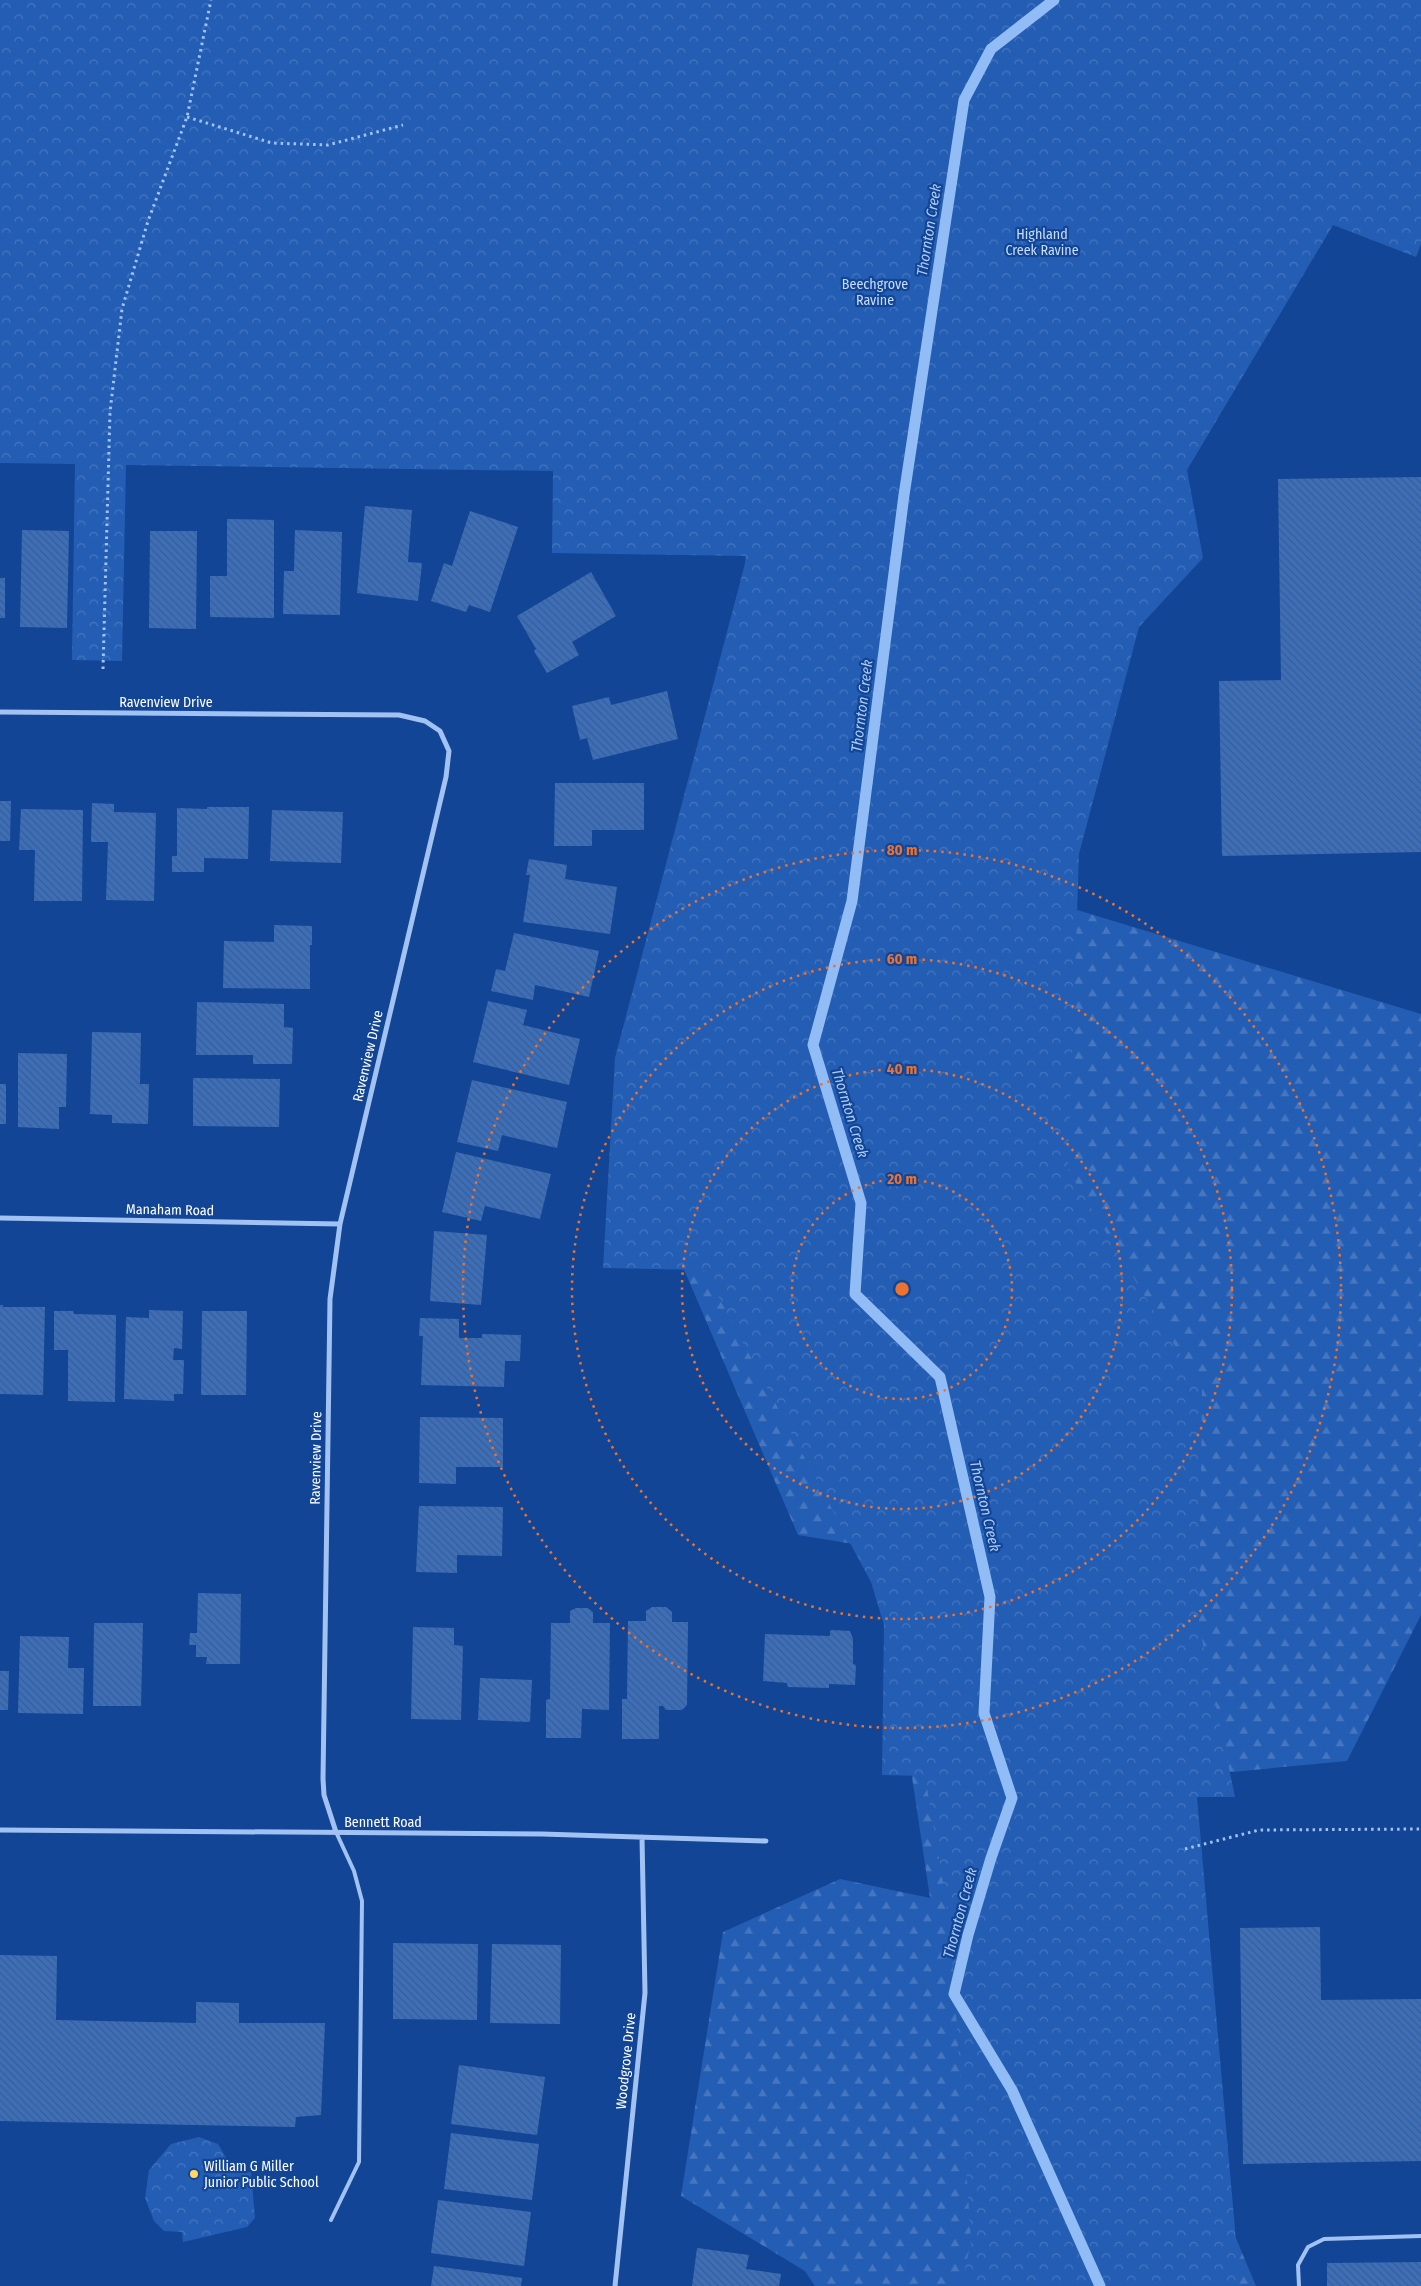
<svg xmlns="http://www.w3.org/2000/svg" width="1421" height="2286" font-family="'Fira Sans Condensed',sans-serif">
	<style>
		.forest { fill: url(#forest-firs) }
		.park { fill: url(#park-crowns) }
		.lines { fill: none; stroke-linecap: round; stroke-linejoin: round }
		.stream { stroke: #92bcf6; stroke-width: 11 }
		.building { fill: url(#building-back-hatch) }
		.path { stroke: #a1c2f3; stroke-width: 3; stroke-dasharray: 2.5 4; stroke-linecap: butt }
		.service { stroke: #a1c2f3; stroke-width: 4 }
		.minor { stroke: #a1c2f3; stroke-width: 5 }
		.ring { fill: none; stroke: #eb7230; stroke-width: 2.5; stroke-dasharray: 2.5 5 }
		.poi-dot { fill: #ffd963; stroke: #124595; stroke-width: 2 }
		.labels { text-anchor: middle; dominant-baseline: central; stroke-width: 4.5; stroke-linejoin: round; paint-order: stroke }
		.park-label { font-size: 14px; fill: #c8defd; stroke: #124595 }
		.street-label { font-size: 14px; fill: #fff; stroke: #124595 }
		.poi-label { font-size: 14px; fill: #fff; stroke: #124595; text-anchor: start }
		.water-label { font-size: 15px; font-style: italic; fill: #adccfa; stroke: #124595 }
		.centre { fill: #eb7230; stroke: #124595; stroke-width: 2.5 }
		.ring-label { font-size: 15px; text-anchor: middle; font-weight: bold; fill: #eb7230; stroke: #124595; stroke-width: 4.5; stroke-linejoin: round; paint-order: stroke }
	</style>
	<defs>
		<pattern id="forest-firs" width="22" height="20" patternUnits="userSpaceOnUse" patternTransform="scale(1.25)"><rect width="22" height="20" fill="#245eb4"/><path d="M5 1l3.5 6h-7zM16 11l3.5 6h-7z" fill="#4576bf"/></pattern>
		<pattern id="park-crowns" width="20" height="18" patternUnits="userSpaceOnUse" patternTransform="scale(1.25)"><rect width="20" height="18" fill="#245eb4"/><path d="M2 6a3 3 0 1 1 6 0M12 15a3 3 0 1 1 6 0" fill="none" stroke="#4576bf"/></pattern>
		<pattern id="building-back-hatch" width="6" height="6" patternUnits="userSpaceOnUse" patternTransform="scale(1.25)"><rect width="6" height="6" fill="#3a6fbd"/><path d="M-1 5l2 2M0 0l6 6M5-1l2 2" fill="none" stroke="#445c7f"/></pattern>
	</defs>
	<rect width="100%" height="100%" fill="#124595"/>
	<path class="forest" d="M 1421,0 L 1259,221 L 1014,891 L 1421,1014 L 1421,1615 L 1347,1761 L 1084,1786 L 1203,2160 L 1256,2286 L 815,2286 L 805,2271 L 681,2196 L 723,1932 L 840,1879 L 930,1898 L 878,1548 L 798,1535 L 649,1188 L 742,587 L 766,399 Z"/>
	<path class="park" d="M 0,0 L 1421,0 L 1421,244 L 1416,257 L 1333,225 L 1187,470 L 1203,558 L 1139,627 L 1079,854 L 1068,1170 L 1202,1390 L 1199,1625 L 1235,1797 L 1197,1797 L 1240,2286 L 961,2286 L 971,2242 L 950,1924 L 925,1776 L 882,1775 L 884,1625 L 871,1582 L 704,1270 L 603,1268 L 615,1058 L 747,556 L 552,553 L 553,471 L 126,465 L 122,661 L 72,660 L 75,464 L 0,463 Z
		M 199,2137 L 218,2144 L 235,2173 L 251,2172 L 255,2218 L 247,2227 L 183,2242 L 182,2232 L 164,2231 L 154,2221 L 145,2198 L 149,2170 L 171,2144 Z"/>
	<g class="lines">
		<path class="stream" d="M 1054,0 L 991,49 L 964,100 L 904,495 L 852,901 L 813,1045 L 861,1203 L 855,1294 L 940,1377 L 990,1597 L 984,1713 L 1012,1798 L 991,1858 L 968,1935 L 954,1994 L 1012,2090 L 1100,2286"/>
	</g>
	<path class="building" d="M 1421,477 L 1421,852 L 1222,856 L 1219,681 L 1281,680 L 1278,479 Z
		M 365,506 L 412,510 L 408,562 L 422,563 L 418,601 L 357,593 Z
		M 470,511 L 518,527 L 490,612 L 469,605 L 466,612 L 431,601 L 444,563 L 452,566 Z
		M 227,519 L 274,520 L 274,618 L 210,617 L 210,576 L 227,576 Z
		M 22,530 L 69,531 L 67,628 L 20,627 Z
		M 295,530 L 342,532 L 340,615 L 283,614 L 284,571 L 294,571 Z
		M 150,531 L 197,531 L 196,629 L 149,628 Z
		M 591,572 L 616,616 L 572,642 L 579,655 L 547,673 L 534,651 L 536,649 L 517,616 Z
		M 0,578 L 5,578 L 5,618 L 0,618 Z
		M 667,691 L 678,739 L 593,760 L 587,738 L 580,740 L 572,706 L 609,697 L 611,705 Z
		M 555,783 L 644,783 L 644,830 L 592,830 L 592,846 L 554,846 Z
		M 0,801 L 11,801 L 10,841 L 0,841 Z
		M 92,803 L 114,804 L 114,812 L 156,813 L 154,901 L 106,900 L 108,842 L 91,842 Z
		M 207,807 L 249,807 L 248,859 L 204,858 L 204,872 L 172,872 L 172,856 L 177,856 L 177,808 L 207,809 Z
		M 21,809 L 83,810 L 82,901 L 34,901 L 35,850 L 19,850 Z
		M 272,810 L 343,812 L 341,863 L 270,861 Z
		M 529,859 L 567,865 L 565,879 L 617,887 L 610,934 L 523,922 L 530,875 L 526,875 Z
		M 274,925 L 312,926 L 312,945 L 310,945 L 310,989 L 223,988 L 224,941 L 274,942 Z
		M 514,933 L 599,951 L 589,997 L 535,985 L 533,1000 L 491,991 L 496,969 L 505,971 Z
		M 488,1001 L 527,1010 L 523,1025 L 580,1039 L 569,1085 L 473,1062 Z
		M 197,1002 L 284,1004 L 284,1027 L 293,1028 L 292,1064 L 253,1064 L 253,1055 L 196,1055 Z
		M 92,1032 L 141,1033 L 140,1084 L 149,1084 L 148,1124 L 112,1123 L 112,1115 L 90,1114 Z
		M 18,1053 L 67,1054 L 66,1107 L 59,1107 L 59,1129 L 18,1127 Z
		M 193,1078 L 280,1079 L 279,1127 L 193,1126 Z
		M 472,1080 L 567,1102 L 557,1148 L 502,1135 L 498,1151 L 457,1142 Z
		M 0,1084 L 6,1084 L 6,1124 L 0,1124 Z
		M 456,1152 L 551,1174 L 540,1219 L 485,1206 L 481,1221 L 442,1212 Z
		M 434,1231 L 487,1235 L 481,1305 L 430,1301 Z
		M 0,1305 L 3,1305 L 3,1307 L 45,1307 L 43,1395 L 0,1394 Z
		M 149,1310 L 183,1311 L 182,1349 L 174,1348 L 173,1360 L 184,1360 L 183,1394 L 174,1394 L 174,1401 L 124,1399 L 126,1317 L 149,1318 Z
		M 54,1311 L 73,1311 L 74,1314 L 116,1315 L 115,1402 L 68,1401 L 68,1350 L 54,1350 Z
		M 202,1311 L 247,1311 L 246,1395 L 201,1395 Z
		M 420,1318 L 459,1319 L 459,1338 L 482,1338 L 482,1334 L 521,1335 L 520,1361 L 505,1361 L 504,1387 L 421,1385 L 423,1336 L 419,1336 Z
		M 420,1417 L 503,1418 L 503,1467 L 456,1467 L 456,1484 L 419,1483 Z
		M 419,1506 L 503,1507 L 502,1556 L 457,1555 L 457,1573 L 416,1572 Z
		M 198,1593 L 241,1594 L 240,1664 L 206,1664 L 207,1657 L 196,1657 L 196,1645 L 189,1645 L 190,1633 L 197,1633 Z
		M 652,1607 L 666,1607 L 672,1612 L 672,1622 L 688,1622 L 687,1705 L 682,1710 L 666,1710 L 663,1706 L 659,1706 L 659,1739 L 622,1739 L 622,1699 L 627,1699 L 628,1621 L 646,1621 L 646,1611 Z
		M 576,1608 L 588,1608 L 593,1612 L 593,1623 L 610,1623 L 609,1710 L 582,1709 L 581,1738 L 546,1738 L 546,1700 L 550,1699 L 551,1623 L 570,1623 L 570,1611 Z
		M 94,1623 L 143,1623 L 141,1706 L 93,1706 Z
		M 413,1627 L 454,1628 L 454,1645 L 463,1646 L 461,1720 L 411,1719 Z
		M 832,1630 L 850,1631 L 853,1639 L 853,1664 L 856,1665 L 855,1685 L 829,1684 L 829,1688 L 788,1687 L 787,1683 L 763,1681 L 765,1634 L 830,1636 L 830,1631 Z
		M 20,1636 L 69,1637 L 68,1668 L 84,1668 L 83,1714 L 18,1713 Z
		M 0,1671 L 9,1671 L 8,1710 L 0,1710 Z
		M 480,1678 L 532,1680 L 530,1722 L 478,1720 Z
		M 1320,1927 L 1321,2000 L 1421,1999 L 1421,2161 L 1243,2164 L 1240,1928 Z
		M 393,1943 L 478,1944 L 477,2020 L 393,2019 Z
		M 492,1944 L 561,1945 L 560,2024 L 490,2023 Z
		M 0,1955 L 57,1956 L 56,2020 L 196,2023 L 196,2002 L 239,2003 L 239,2023 L 325,2023 L 321,2115 L 296,2117 L 295,2127 L 0,2121 Z
		M 459,2065 L 545,2077 L 537,2135 L 451,2124 Z
		M 451,2133 L 539,2144 L 532,2200 L 444,2189 Z
		M 438,2200 L 531,2212 L 524,2266 L 431,2253 Z
		M 697,2248 L 749,2255 L 746,2269 L 781,2274 L 779,2286 L 692,2286 Z
		M 1421,2262 L 1421,2286 L 1327,2286 L 1327,2263 Z
		M 434,2266 L 522,2278 L 521,2286 L 431,2286 Z"/>
	<g class="lines">
		<path class="path" d="M 187,117 L 272,143 L 328,145 L 403,125
			M 103,669 L 110,412 L 122,309 L 148,221 L 187,117 L 211,0
			M 1185,1849 L 1259,1830 L 1421,1829"/>
		<path class="service" d="M 331,2220 L 359,2162 L 362,1901 L 354,1871 L 336,1832
			M 1299,2286 L 1298,2265 L 1308,2247 L 1324,2239 L 1421,2236"/>
		<path class="minor" d="M 0,712 L 399,715 L 425,721 L 440,731 L 449,751 L 446,777 L 340,1224 L 330,1299 L 323,1779 L 324,1795 L 336,1832
			M 0,1218 L 340,1224
			M 0,1830 L 542,1834 L 766,1841
			M 615,2286 L 645,1993 L 642,1837"/>
	</g>
	<g class="ring">
		<circle cx="902" cy="1289" r="110"/>
		<circle cx="902" cy="1289" r="220"/>
		<circle cx="902" cy="1289" r="330"/>
		<circle cx="902" cy="1289" r="439"/>
	</g>
	<circle class="poi-dot" cx="194" cy="2174" r="5"/>
	<g class="labels">
		<g class="park-label">
			<text x="1042" y="234">Highland<tspan x="1042" dy="16">Creek Ravine</tspan></text>
			<text x="875" y="284">Beechgrove<tspan x="875" dy="16">Ravine</tspan></text>
		</g>
		<g class="street-label">
			<text x="166" y="702">Ravenview Drive</text>
			<text transform="translate(368 1056) rotate(-77)">Ravenview Drive</text>
			<text transform="translate(170 1210) rotate(1)">Manaham Road</text>
			<text transform="translate(316 1458) rotate(-89)">Ravenview Drive</text>
			<text x="383" y="1822">Bennett Road</text>
			<text transform="translate(626 2061) rotate(-84)">Woodgrove Drive</text>
		</g>
		<g class="poi-label">
			<text x="204" y="2166">William G Miller<tspan x="204" dy="16">Junior Public School</tspan></text>
		</g>
		<g class="water-label">
			<text transform="translate(929 230) rotate(-81)">Thornton Creek</text>
			<text transform="translate(862 706) rotate(-83)">Thornton Creek</text>
			<text transform="translate(850 1113) rotate(73)">Thornton Creek</text>
			<text transform="translate(985 1506) rotate(77)">Thornton Creek</text>
			<text transform="translate(960 1913) rotate(-75)">Thornton Creek</text>
		</g>
	</g>
	<circle cx="902" cy="1289" r="8" class="centre"/>
	<g class="ring-label">
		<text x="902" y="855">80 m</text>
		<text x="902" y="964">60 m</text>
		<text x="902" y="1074">40 m</text>
		<text x="902" y="1184">20 m</text>
	</g>
</svg>
